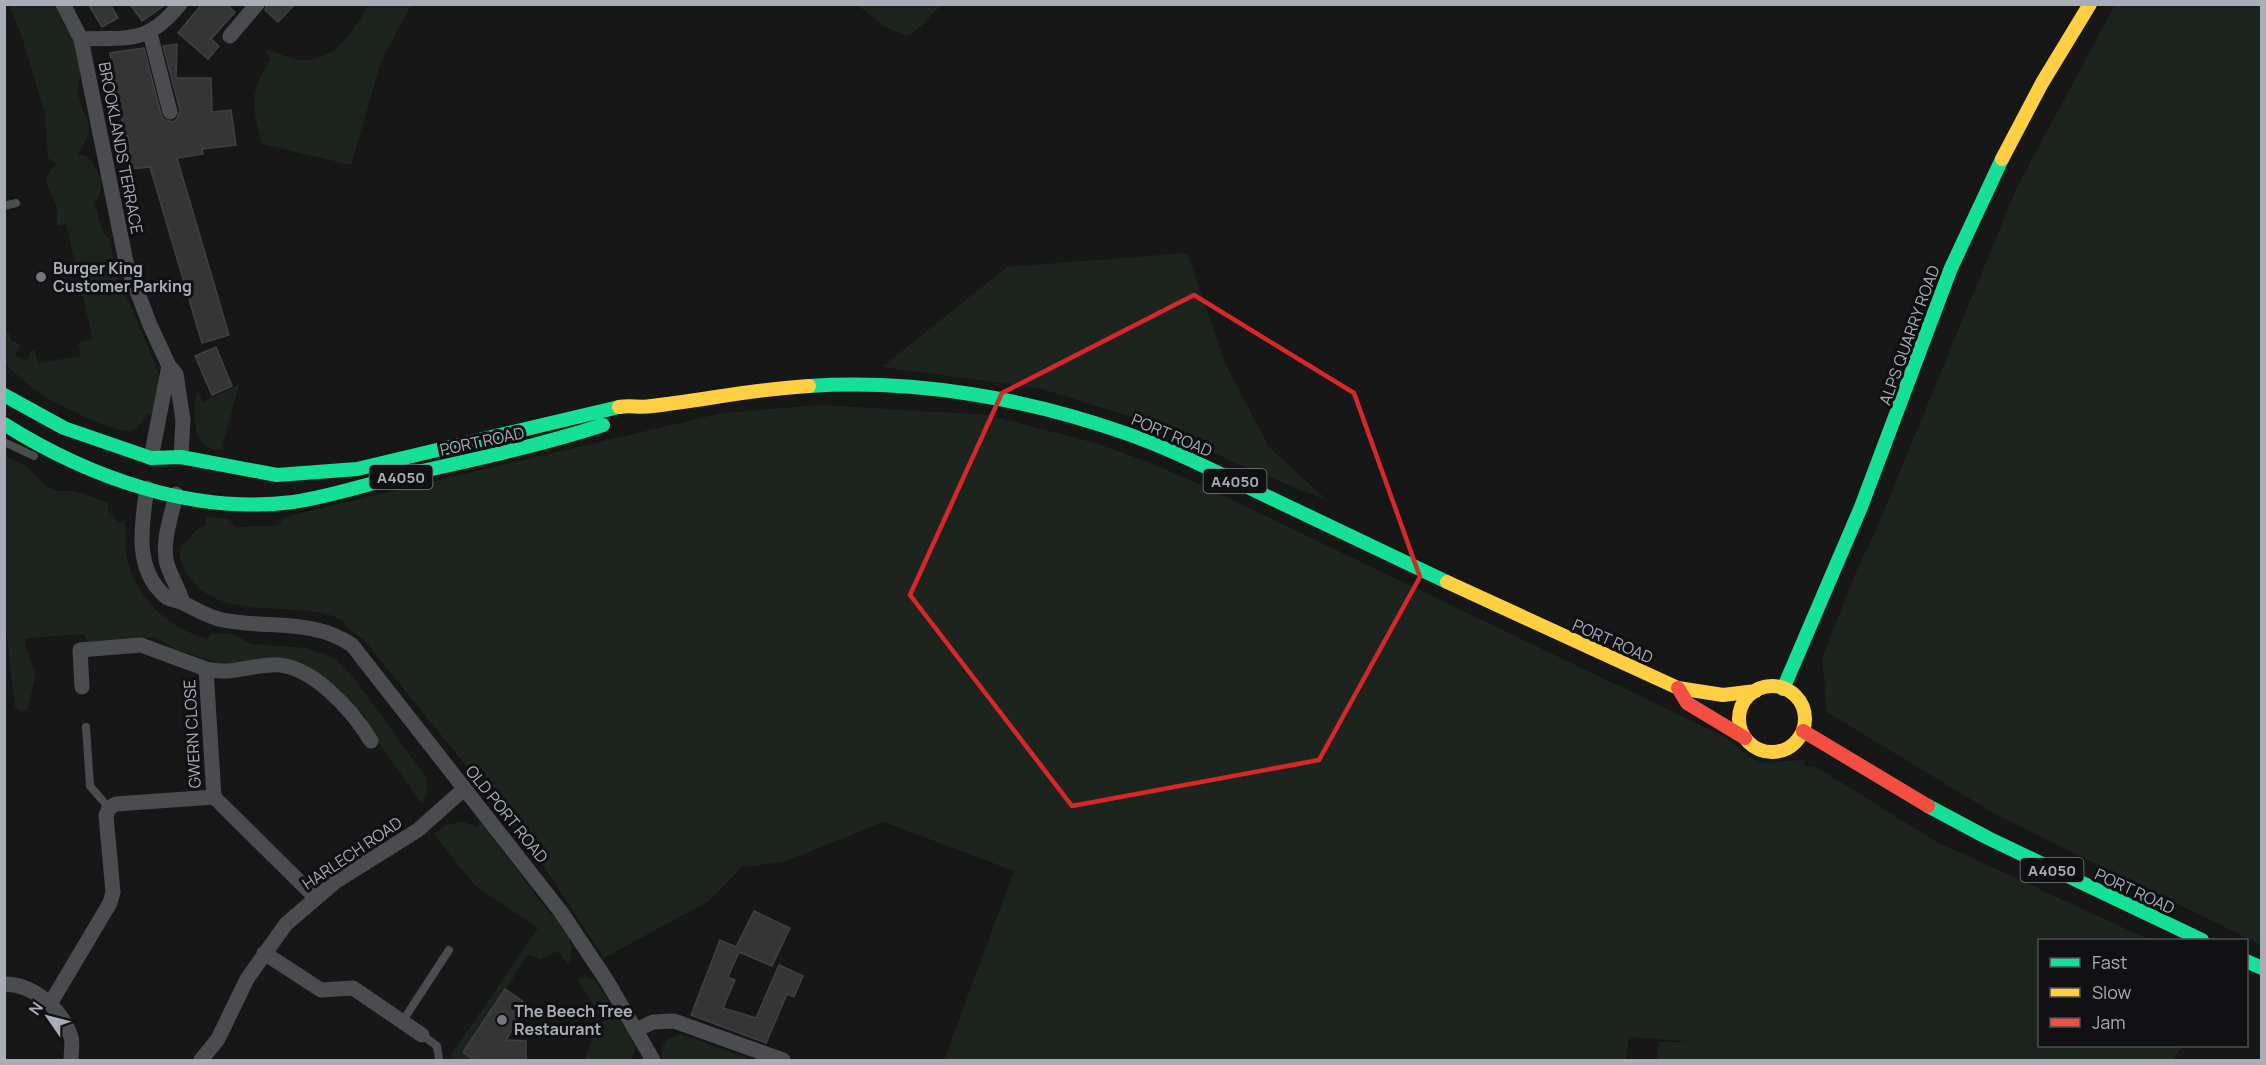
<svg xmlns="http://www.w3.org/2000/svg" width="2266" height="1065" font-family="Manrope,sans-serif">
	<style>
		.green { fill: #1d241e }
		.building { fill: #353536; stroke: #3f4043; stroke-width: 1.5 }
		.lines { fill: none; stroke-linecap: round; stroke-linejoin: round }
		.lane { stroke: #4b4c50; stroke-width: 8 }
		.street { stroke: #4b4c50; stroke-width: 15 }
		.fast { stroke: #16e098; stroke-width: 14 }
		.slow { stroke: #ffcf43; stroke-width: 14 }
		.jam { stroke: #f24e42; stroke-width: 14 }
		.marked { fill: none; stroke: #d62828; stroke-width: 4.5; stroke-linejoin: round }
		.poi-dot { fill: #757880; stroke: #111113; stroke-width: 2 }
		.labels { text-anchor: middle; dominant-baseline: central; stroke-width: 6; stroke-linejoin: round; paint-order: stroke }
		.shield { fill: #111113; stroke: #7b7e86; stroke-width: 1.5 }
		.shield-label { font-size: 15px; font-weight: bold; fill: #a8adb8 }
		.street-label { font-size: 16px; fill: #a8adb8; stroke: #111113 }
		.poi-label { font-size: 16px; font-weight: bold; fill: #a8adb8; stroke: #111113; text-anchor: start }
	</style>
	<rect width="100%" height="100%" fill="#171717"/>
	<path class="green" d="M 9,5 L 62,5 L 61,10 L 57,10 C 64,26 79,43 82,61 C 84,71 76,82 78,93 C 84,124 99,120 78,154 L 87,156 C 101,172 106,186 95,204 L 103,232 L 109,239 L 117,274 L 158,371 L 159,379 L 153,415 L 148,413 C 143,421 138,430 128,431 C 113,432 59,405 45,397 C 30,387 18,375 5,364 L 5,332 L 9,333 L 11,340 L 20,345 L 15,355 L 26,361 L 32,350 L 35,351 L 38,363 L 81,356 L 78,343 L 93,339 L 66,224 L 58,226 L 56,222 C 62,209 48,192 46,178 L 56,164 L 48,158 L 45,114 L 21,34 Z
		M 368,5 L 411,5 L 381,62 L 351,165 L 262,144 C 252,107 249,91 271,59 L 265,50 C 273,50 285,57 295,59 C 332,65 354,33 368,5 Z
		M 857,5 L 942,5 C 930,15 922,29 907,36 L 886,27 Z
		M 2115,5 L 2261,5 L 2261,945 L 1995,814 L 1827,712 L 1822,658 L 1858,567 L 1873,537 L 2017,187 Z
		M 1187,253 L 1226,365 L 1269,447 L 1328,501 L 1240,465 L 1147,422 L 1039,388 L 882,367 L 1007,267 Z
		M 239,385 L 223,443 L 225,449 C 191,457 193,411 197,391 L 203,402 Z
		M 821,405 L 989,415 L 1095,443 L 1148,462 L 1199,484 L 1727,738 C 1764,772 1760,761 1805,760 L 1804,766 L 1818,768 L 1935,841 L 2150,940 L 2040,940 L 2040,1046 L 2183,1046 L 2173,1060 L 1657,1060 L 1658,1042 L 1692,1042 L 1629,1037 L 1626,1060 L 944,1060 L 1014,871 L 884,822 L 784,862 L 742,867 L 709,901 L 604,958 L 525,838 L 363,639 L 345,627 L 343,620 C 296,597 220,625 188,575 C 182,566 178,556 181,545 C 189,543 193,529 204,526 L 206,517 L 229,519 L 236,527 L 278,526 L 284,517 L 722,413 Z
		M 4,455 L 26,466 L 46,486 L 57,491 L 75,491 L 109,503 L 107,509 L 119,522 L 124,520 C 127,531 125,542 126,553 C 134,596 166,627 207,639 L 212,633 L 233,634 L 251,644 L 307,648 L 334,658 L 351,674 L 426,777 L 427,794 L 422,804 L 364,722 L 365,716 L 319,675 L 220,664 L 173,648 L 156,637 L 94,644 L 87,642 L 84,634 L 30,638 L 26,639 L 25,644 L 36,676 L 27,710 L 20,711 L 15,707 L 4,608 Z
		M 464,822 L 477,827 L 480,822 L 483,825 L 549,913 C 565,919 578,950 568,964 L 558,951 L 540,959 L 528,955 L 464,1052 L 474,1060 L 452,1060 L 451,1055 L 538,928 L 475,886 L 434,834 L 446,825 Z
		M 582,977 C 587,977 591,978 595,982 C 600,986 636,1043 636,1047 C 635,1052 632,1057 630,1060 L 585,1060 L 596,1025 L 604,1022 L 577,979 Z
		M 681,1034 L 753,1060 L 663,1060 C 659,1045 666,1037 681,1034 Z"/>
	<path class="building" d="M 88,4 L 110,4 L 118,18 L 102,27 Z
		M 130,4 L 166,4 L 142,21 Z
		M 202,4 L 226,4 L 235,12 L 211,39 L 219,46 L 208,59 L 178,33 Z
		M 267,4 L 295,4 L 278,22 L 265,10 Z
		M 177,44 L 176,78 L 211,78 L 212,112 L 231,110 L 236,145 L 202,149 L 203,154 L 177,158 L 229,335 L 202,343 L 150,167 L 132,169 L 128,136 L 125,137 L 110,53 L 144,48 L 161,114 L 163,119 L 172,122 L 177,119 L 180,110 L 163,46 Z
		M 216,347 L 232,386 L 212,395 L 195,356 Z
		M 754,911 L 790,928 L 772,966 L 739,952 L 728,977 L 735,980 L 723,1008 L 756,1018 L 779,965 L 803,976 L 794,997 L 787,994 L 766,1043 L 691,1015 L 720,940 L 736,947 Z
		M 505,989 L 528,1005 L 506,1040 L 526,1041 L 526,1060 L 474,1060 L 463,1052 Z"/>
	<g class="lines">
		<path class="lane" d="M 4,206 L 16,203
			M 4,442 L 34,456
			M 86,727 L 90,786 L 109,808
			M 402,1022 L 449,950
			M 422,1035 L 437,1046 L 439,1060"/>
		<path class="street" d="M 63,4 L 81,39 L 126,262 L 150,325 L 169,366 L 176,374 L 183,420 L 181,457
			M 150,33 L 170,112
			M 230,36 L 257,4
			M 81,39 C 129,37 147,45 180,4
			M 151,458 L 169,366
			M 147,488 C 142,523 133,568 165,596 C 169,600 176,600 181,602 C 196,609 207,617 223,620 C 268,629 312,618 352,645 L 561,912 L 607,981 L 653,1060
			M 176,494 C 172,515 161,542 167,564 C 171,577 179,589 183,603
			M 206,669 C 229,675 248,666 271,665 C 310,662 353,711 371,741
			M 82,687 L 80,650 L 141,645 L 206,669 L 214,797
			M 264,953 L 321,990 L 353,988 L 422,1035
			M 4,984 C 34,984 62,1009 71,1037 C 73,1044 71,1053 71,1060
			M 50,1004 L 110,903 L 113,892 L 106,816 L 109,808 L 116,804 L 214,797 L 315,897
			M 636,1030 L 653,1022 L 674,1021 L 783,1060
			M 201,1060 L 218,1039 L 247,979 L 286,924 L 335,882 L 418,830 L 464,789"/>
		<path class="fast" d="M 809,386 C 915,379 1025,398 1125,433 C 1171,449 1214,471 1258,492 C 1321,522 1384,552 1447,582
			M 4,395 L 64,428 L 151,458 L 181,457 L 277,475 L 357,469 L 619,407
			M 4,424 C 88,477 193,515 293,502 C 334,496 373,482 413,473 C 477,459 541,445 603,425
			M 1783,689 L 1861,507 L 1951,268 L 2002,159
			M 1928,806 L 1988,838 L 2202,940
			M 2246,961 L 2262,968"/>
		<path class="slow" d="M 2002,159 L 2042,83 L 2090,4
			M 619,407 C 631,405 640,408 652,406 C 704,400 755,389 809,386
			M 1447,582 L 1678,688 L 1723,695 L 1756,691
			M1739 719a33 33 0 1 1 66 0a33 33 0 1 1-66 0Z"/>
		<path class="jam" d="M 1678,688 L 1687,703 L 1745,738
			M 1803,731 L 1928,806"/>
	</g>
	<path class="marked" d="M 1194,295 L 1354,393 L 1420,577 L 1319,760 L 1072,806 L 910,595 L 1002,393 Z"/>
	<g class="poi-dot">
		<circle cx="41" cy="277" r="6"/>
		<circle cx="502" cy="1020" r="6"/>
	</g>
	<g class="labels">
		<g class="shield">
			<rect x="369.5" y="465" width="63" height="24" rx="4.5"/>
			<rect x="1203.5" y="469" width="63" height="24" rx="4.5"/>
			<rect x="2020.5" y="858" width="63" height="24" rx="4.5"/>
		</g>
		<g class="shield-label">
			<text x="401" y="477">A4050</text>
			<text x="1235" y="481">A4050</text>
			<text x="2052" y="870">A4050</text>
		</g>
		<g class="street-label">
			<text transform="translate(121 148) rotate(79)">BROOKLANDS TERRACE</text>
			<text transform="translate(1909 335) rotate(-70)">ALPS QUARRY ROAD</text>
			<text transform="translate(1172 435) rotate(23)">PORT ROAD</text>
			<text transform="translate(482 441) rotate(-12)">PORT ROAD</text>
			<text transform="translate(1613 641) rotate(24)">PORT ROAD</text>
			<text transform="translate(192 734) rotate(-93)">GWERN CLOSE</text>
			<text transform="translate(507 814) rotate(51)">OLD PORT ROAD</text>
			<text transform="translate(352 853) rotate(-34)">HARLECH ROAD</text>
			<text transform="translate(2135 891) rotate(25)">PORT ROAD</text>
		</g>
		<g class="poi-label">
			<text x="53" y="268">Burger King<tspan x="53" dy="18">Customer Parking</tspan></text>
			<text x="514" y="1011">The Beech Tree<tspan x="514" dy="18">Restaurant</tspan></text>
		</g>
	</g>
	<rect width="2266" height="1065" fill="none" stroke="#a8adb8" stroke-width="12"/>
	<rect x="2038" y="939" width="210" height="108" fill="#111113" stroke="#4d4f55" stroke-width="1.5"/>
	<rect x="2050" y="958" width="30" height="9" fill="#16e098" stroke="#4d4f55" stroke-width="1.5"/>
	<text x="2092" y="969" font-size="18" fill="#a8adb8">Fast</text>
	<rect x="2050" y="988" width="30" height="9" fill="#ffcf43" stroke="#4d4f55" stroke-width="1.5"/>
	<text x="2092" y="999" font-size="18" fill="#a8adb8">Slow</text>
	<rect x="2050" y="1018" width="30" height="9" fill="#f24e42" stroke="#4d4f55" stroke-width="1.5"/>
	<text x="2092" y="1029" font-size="18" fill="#a8adb8">Jam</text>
	<g transform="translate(48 1017) rotate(305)" stroke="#111113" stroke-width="4.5" paint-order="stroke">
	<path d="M0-4.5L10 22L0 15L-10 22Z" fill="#a8adb8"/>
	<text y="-9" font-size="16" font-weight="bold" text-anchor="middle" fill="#a8adb8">N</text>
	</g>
</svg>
